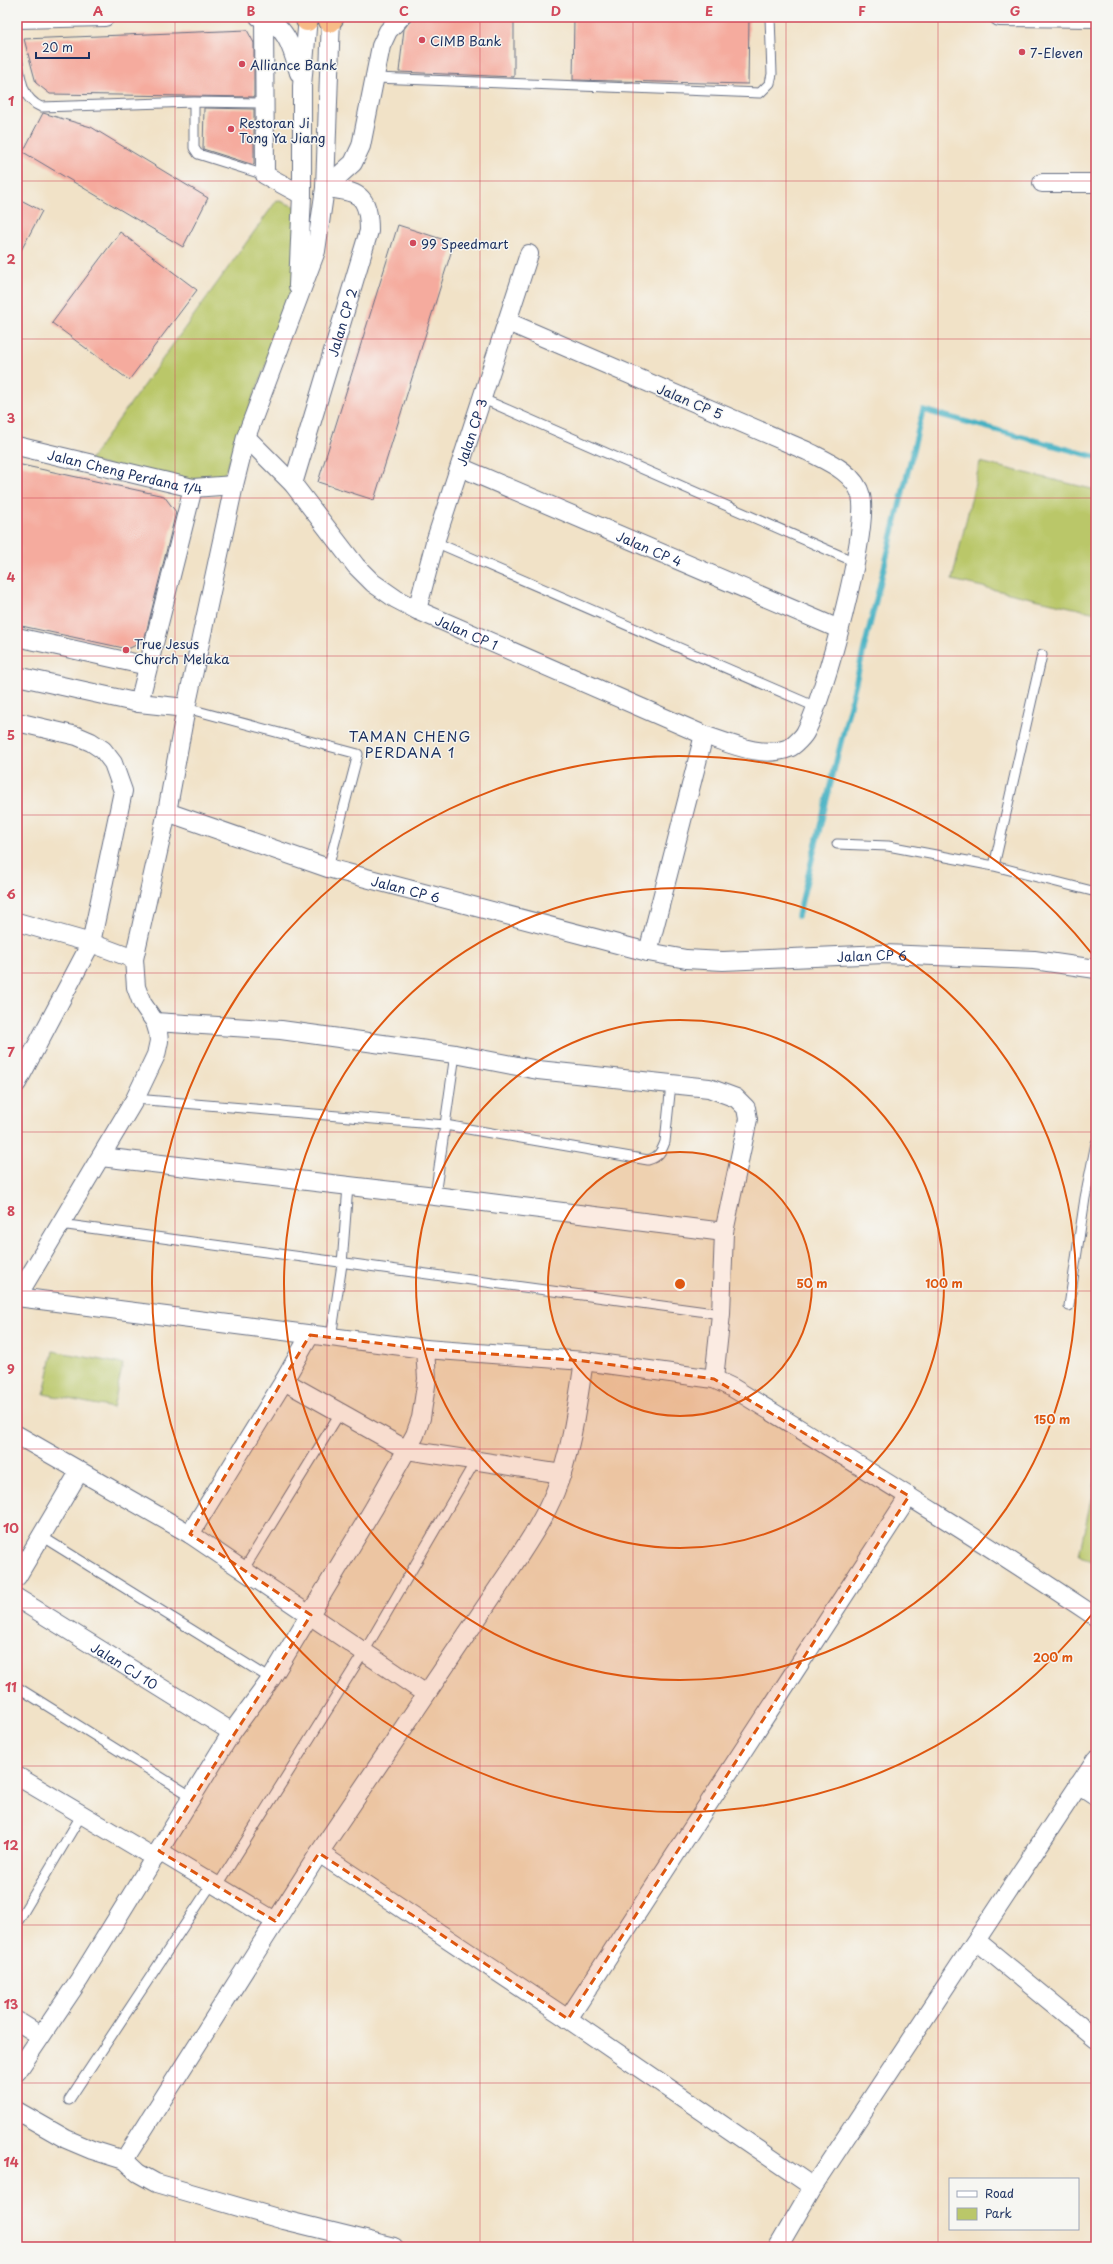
<svg xmlns="http://www.w3.org/2000/svg" width="1113" height="2264" font-family="'Playpen Sans',sans-serif">
	<style>
		.green { fill: #bac769; stroke: #6a7b64 }
		.lines { fill: none; stroke-linecap: round; stroke-linejoin: round }
		.stream { stroke: #45b1c3; stroke-width: 5.5 }
		.building { fill: #f5ab9e }
		.service-casing { stroke: #666e83; stroke-width: 11 }
		.minor-casing { stroke: #666e83; stroke-width: 20 }
		.trunk-casing { stroke: #666e83; stroke-width: 24 }
		.service { stroke: #fff; stroke-width: 9 }
		.minor { stroke: #fff; stroke-width: 18 }
		.trunk { stroke: #f7bd88; stroke-width: 22 }
		.marked { fill: #de5710; fill-opacity: 0.2; stroke: #de5710; stroke-width: 3; stroke-dasharray: 8 5; stroke-linejoin: round }
		.grid { fill: none; stroke: #d1495b; stroke-width: 1; stroke-opacity: 0.55 }
		.ring { fill: none; stroke: #de5710; stroke-width: 2 }
		.poi-dot { fill: #d1495b; stroke: #f6f6f2; stroke-width: 1.5 }
		.labels { text-anchor: middle; dominant-baseline: central; stroke-width: 3; stroke-linejoin: round; paint-order: stroke }
		.poi-label { font-size: 13px; fill: #1b2f5e; stroke: #f6f6f2; text-anchor: start }
		.street-label { font-size: 13px; fill: #1b2f5e; stroke: #f6f6f2 }
		.neighbourhood-label { font-size: 14px; letter-spacing: 1px; fill: #1b2f5e; stroke: #f6f6f2 }
		.centre { fill: #de5710; stroke: #f6f6f2; stroke-width: 2 }
		.ring-label { font-size: 12px; text-anchor: middle; font-weight: bold; fill: #de5710; stroke: #f6f6f2; stroke-width: 3; stroke-linejoin: round; paint-order: stroke }
		.neatline { fill: none; stroke: #d1495b; stroke-width: 1.5 }
		.grid-label { font-size: 13px; text-anchor: middle; font-weight: bold; fill: #d1495b }
	</style>
	<rect width="100%" height="100%" fill="#f6f6f2"/>
	<filter id="ink" filterUnits="userSpaceOnUse"><feTurbulence type="fractalNoise" baseFrequency=".025" numOctaves="2"/><feDisplacementMap in="SourceGraphic" scale="8" xChannelSelector="R" yChannelSelector="G"/><feConvolveMatrix kernelMatrix="1 2 1 2 8 2 1 2 1" color-interpolation-filters="sRGB"/></filter>
	<filter id="wash" filterUnits="userSpaceOnUse"><feTurbulence type="fractalNoise" baseFrequency=".012" numOctaves="4" result="noise"/><feDisplacementMap in="SourceGraphic" scale="16" xChannelSelector="R" yChannelSelector="G"/><feGaussianBlur stdDeviation="0.9" result="paint"/><feColorMatrix in="noise" values="0 0 0 0 0 0 0 0 0 0 0 0 0 0 0 0 0 1.4 0 .05"/><feComposite in="paint" operator="in"/></filter>
	<g filter="url(#wash)">
		<rect width="100%" height="100%" fill="#f1e2c7"/>
		<path class="green" d="M 277,200 L 296,207 L 297,283 L 218,491 L 89,461 Z
			M 980,462 L 1096,490 L 1096,613 L 952,580 Z
			M 53,1351 L 123,1364 L 113,1408 L 44,1394 Z
			M 1096,1477 L 1096,1565 L 1079,1555 Z"/>
		<g class="lines">
			<path class="stream" d="M 798,916 L 923,410 L 1096,457"/>
		</g>
		<g id="blocks">
			<path class="building" d="M 413,17 L 514,20 L 514,77 L 399,72 L 404,29 Z
				M 574,17 L 749,18 L 748,84 L 573,80 Z
				M 247,30 L 254,43 L 254,97 L 50,94 L 36,83 L 24,39 Z
				M 204,108 L 254,109 L 254,165 L 203,149 Z
				M 43,113 L 91,127 L 208,198 L 183,247 L 23,152 Z
				M 17,198 L 42,211 L 17,258 Z
				M 398,225 L 454,243 L 374,500 L 318,482 Z
				M 120,232 L 197,290 L 129,380 L 52,323 Z
				M 17,464 L 164,496 L 176,512 L 144,641 L 128,649 L 17,625 Z"/>
		</g>
	</g>
	<g filter="url(#ink)">
		<use href="#blocks" fill-opacity="0" stroke="#666e83" stroke-width="1"/>
		<g class="lines">
			<defs>
				<path id="service" d="M 17,58 C 21,78 21,98 41,107 L 194,102 L 265,103
					M 376,78 L 760,93 L 770,83 L 772,74 L 770,17
					M 194,102 L 194,148 L 198,154 L 265,175
					M 483,399 L 855,562
					M 435,542 L 816,707
					M 186,708 L 358,754 L 328,868
					M 837,844 L 888,846 L 994,866 L 1096,892
					M 994,866 L 1042,655
					M 135,1099 L 445,1125 L 648,1160 C 658,1157 661,1153 665,1142 L 671,1084
					M 435,1196 L 455,1054
					M 60,1224 L 721,1314
					M 1069,1306 L 1085,1198 L 1096,1143
					M 331,1338 L 342,1264 L 348,1186
					M 41,1536 L 271,1679
					M 244,1569 L 340,1413
					M 17,1687 L 191,1796
					M 218,1885 L 364,1652 L 476,1460
					M 17,1923 L 82,1814
					M 69,2100 L 213,1882"/>
				<g id="minor">
					<path d="M 259,17 C 286,22 293,51 299,73"/>
					<path d="M 999,17 L 1096,18"/>
					<path d="M 264,18 L 265,175 L 302,195"/>
					<path d="M 17,19 L 105,17"/>
					<path d="M 1042,183 L 1096,183"/>
					<path d="M 325,188 L 353,163 L 361,146 L 381,46 L 388,31 L 401,17"/>
					<path d="M 298,286 L 302,195 L 302,86 L 308,17"/>
					<path id="s1" d="M 246,437 L 293,484 L 356,566 L 373,583 L 396,599 L 417,610 L 704,735 C 729,743 762,759 789,748 C 794,746 804,736 806,731 C 824,698 870,529 861,496 C 855,472 826,461 807,451 L 508,322"/>
					<path id="s2" d="M 17,446 L 193,488 L 234,485"/>
					<path id="s3" d="M 460,467 L 839,629"/>
					<path id="s4" d="M 293,484 L 369,231 C 369,194 358,191 325,188"/>
					<path id="s5" d="M 417,610 L 435,542 L 529,254"/>
					<path d="M 17,637 L 148,666"/>
					<path d="M 17,676 L 139,703 L 186,708"/>
					<path d="M 139,703 L 193,488"/>
					<path d="M 17,722 L 77,736 L 91,742 L 103,750 L 113,763 L 123,791 L 91,943 L 17,1083"/>
					<path id="s6" d="M 167,812 L 328,868 L 648,952 L 686,959 L 723,961 L 884,954 L 1034,960 L 1096,969"/>
					<path d="M 17,922 L 91,943 L 134,959"/>
					<path d="M 648,952 L 704,735"/>
					<path d="M 155,1022 L 281,1030 L 455,1054 L 538,1070 L 709,1088 L 736,1098 L 746,1108 L 748,1119 L 724,1232 L 721,1314 L 714,1379"/>
					<path d="M 101,1157 L 435,1196 L 724,1232"/>
					<path d="M 17,1297 L 135,1099 L 156,1055 L 159,1041 L 158,1032 L 155,1022 L 142,1003 L 136,987 L 134,959 L 167,812 L 186,708 L 234,485 L 246,437 L 316,251 L 325,188 L 331,17"/>
					<path d="M 17,1297 L 425,1349 L 584,1361 L 714,1379 L 733,1388 C 855,1463 977,1537 1096,1617"/>
					<path d="M 284,1381 L 407,1450 L 562,1474"/>
					<path d="M 17,1435 L 190,1534 L 426,1694"/>
					<path d="M 190,1534 L 284,1381 L 310,1335"/>
					<path d="M 17,1577 L 79,1472"/>
					<path id="s7" d="M 17,1598 L 232,1732"/>
					<path d="M 17,1776 L 155,1858"/>
					<path d="M 1078,1785 L 1096,1797"/>
					<path d="M 159,1851 L 275,1921"/>
					<path d="M 319,1853 L 568,2019 L 813,2187"/>
					<path d="M 977,1941 L 1096,2039"/>
					<path d="M 568,2019 L 909,1496"/>
					<path d="M 17,2021 L 41,2036"/>
					<path d="M 17,2072 L 79,1980 L 232,1732 L 271,1679 L 374,1508 L 415,1435 L 421,1418 L 427,1379 L 425,1349"/>
					<path d="M 17,2111 L 66,2139 L 92,2150 L 124,2160 L 138,2173 L 156,2183 L 284,2220 L 394,2247"/>
					<path d="M 124,2160 L 319,1853 L 508,1573 C 525,1547 543,1521 555,1492 C 572,1450 577,1405 584,1361"/>
					<path d="M 778,2247 L 813,2187 L 1096,1759"/>
				</g>
				<path id="trunk" d="M 307,17 L 307,20
					M 330,21 L 333,17"/>
			</defs>
			<use href="#service" class="service-casing"/>
			<use href="#minor" class="minor-casing"/>
			<use href="#trunk" class="trunk-casing"/>
			<use href="#service" class="service"/>
			<use href="#minor" class="minor"/>
			<use href="#trunk" class="trunk"/>
		</g>
	</g>
	<path class="marked" d="M 310,1335 L 425,1349 L 584,1361 L 714,1379 L 909,1496 L 568,2019 L 319,1853 L 275,1921 L 159,1851 L 311,1615 L 190,1534 Z"/>
	<path class="grid" d="M 175,17 L 175,2247M 327,17 L 327,2247M 480,17 L 480,2247M 633,17 L 633,2247M 786,17 L 786,2247M 938,17 L 938,2247M 17,181 L 1096,181M 17,339 L 1096,339M 17,498 L 1096,498M 17,656 L 1096,656M 17,815 L 1096,815M 17,973 L 1096,973M 17,1132 L 1096,1132M 17,1291 L 1096,1291M 17,1449 L 1096,1449M 17,1608 L 1096,1608M 17,1766 L 1096,1766M 17,1925 L 1096,1925M 17,2083 L 1096,2083"/>
	<circle cx="680" cy="1284" r="132" fill="#de5710" fill-opacity=".12"/>
	<g class="ring">
		<circle cx="680" cy="1284" r="132"/>
		<circle cx="680" cy="1284" r="264"/>
		<circle cx="680" cy="1284" r="396"/>
		<path d="M1093 1613A528 528 0 1 1 1093 955"/>
	</g>
	<g class="poi-dot">
		<circle cx="422" cy="40" r="4"/>
		<circle cx="1022" cy="52" r="4"/>
		<circle cx="242" cy="64" r="4"/>
		<circle cx="231" cy="129" r="4"/>
		<circle cx="413" cy="243" r="4"/>
		<circle cx="126" cy="650" r="4"/>
	</g>
	<g class="labels">
		<g class="poi-label">
			<text x="430" y="40">CIMB Bank</text>
			<text x="1030" y="52">7-Eleven</text>
			<text x="250" y="64">Alliance Bank</text>
			<text x="239" y="122">Restoran Ji<tspan x="239" dy="15">Tong Ya Jiang</tspan></text>
			<text x="421" y="243">99 Speedmart</text>
			<text x="134" y="643">True Jesus<tspan x="134" dy="15">Church Melaka</tspan></text>
		</g>
		<g class="street-label">
			<text stroke="none"><textPath href="#s4" startOffset="169">Jalan CP 2</textPath></text>
			<text transform="translate(690 401) rotate(23)">Jalan CP 5</text>
			<text stroke="none"><textPath href="#s5" startOffset="186">Jalan CP 3</textPath></text>
			<text stroke="none"><textPath href="#s2" startOffset="111">Jalan Cheng Perdana 1/4</textPath></text>
			<text stroke="none"><textPath href="#s3" startOffset="206">Jalan CP 4</textPath></text>
			<text stroke="none"><textPath href="#s1" startOffset="300">Jalan CP 1</textPath></text>
			<text stroke="none"><textPath href="#s6" startOffset="251">Jalan CP 6</textPath></text>
			<text stroke="none"><textPath href="#s6" startOffset="726">Jalan CP 6</textPath></text>
			<text stroke="none"><textPath href="#s7" startOffset="127">Jalan CJ 10</textPath></text>
		</g>
		<g class="neighbourhood-label">
			<text x="410" y="736">TAMAN CHENG<tspan x="410" dy="16">PERDANA 1</tspan></text>
		</g>
	</g>
	<circle cx="680" cy="1284" r="6" class="centre"/>
	<g class="ring-label">
		<text x="812" y="1288">50 m</text>
		<text x="944" y="1288">100 m</text>
		<text x="1052" y="1424">150 m</text>
		<text x="1053" y="1662">200 m</text>
	</g>
	<rect width="1113" height="2264" fill="none" stroke="#f6f6f2" stroke-width="44"/>
	<rect x="949" y="2178" width="130" height="52" fill="#f6f6f2" stroke="#9ea6b7"/>
	<rect x="957" y="2191" width="20" height="6" fill="#ffffff" stroke="#9ea6b7"/>
	<text x="985" y="2198" font-size="12" fill="#1b2f5e">Road</text>
	<rect x="957" y="2208" width="20" height="12" fill="#bac769" stroke="#9ea6b7"/>
	<text x="985" y="2218" font-size="12" fill="#1b2f5e">Park</text>
	<path d="M36 52v6h53v-6" fill="none" stroke="#1b2f5e" stroke-width="2"/>
	<text x="42" y="52" font-size="12" fill="#1b2f5e" stroke="#f6f6f2" stroke-width="3" paint-order="stroke">20 m</text>
	<rect x="22" y="22" width="1069" height="2220" class="neatline"/>
	<g class="grid-label">
		<text x="98" y="16">A</text>
		<text x="251" y="16">B</text>
		<text x="404" y="16">C</text>
		<text x="556" y="16">D</text>
		<text x="709" y="16">E</text>
		<text x="862" y="16">F</text>
		<text x="1015" y="16">G</text>
		<text x="11" y="106">1</text>
		<text x="11" y="264">2</text>
		<text x="11" y="423">3</text>
		<text x="11" y="582">4</text>
		<text x="11" y="740">5</text>
		<text x="11" y="899">6</text>
		<text x="11" y="1057">7</text>
		<text x="11" y="1216">8</text>
		<text x="11" y="1374">9</text>
		<text x="11" y="1533">10</text>
		<text x="11" y="1692">11</text>
		<text x="11" y="1850">12</text>
		<text x="11" y="2009">13</text>
		<text x="11" y="2167">14</text>
	</g>
</svg>
